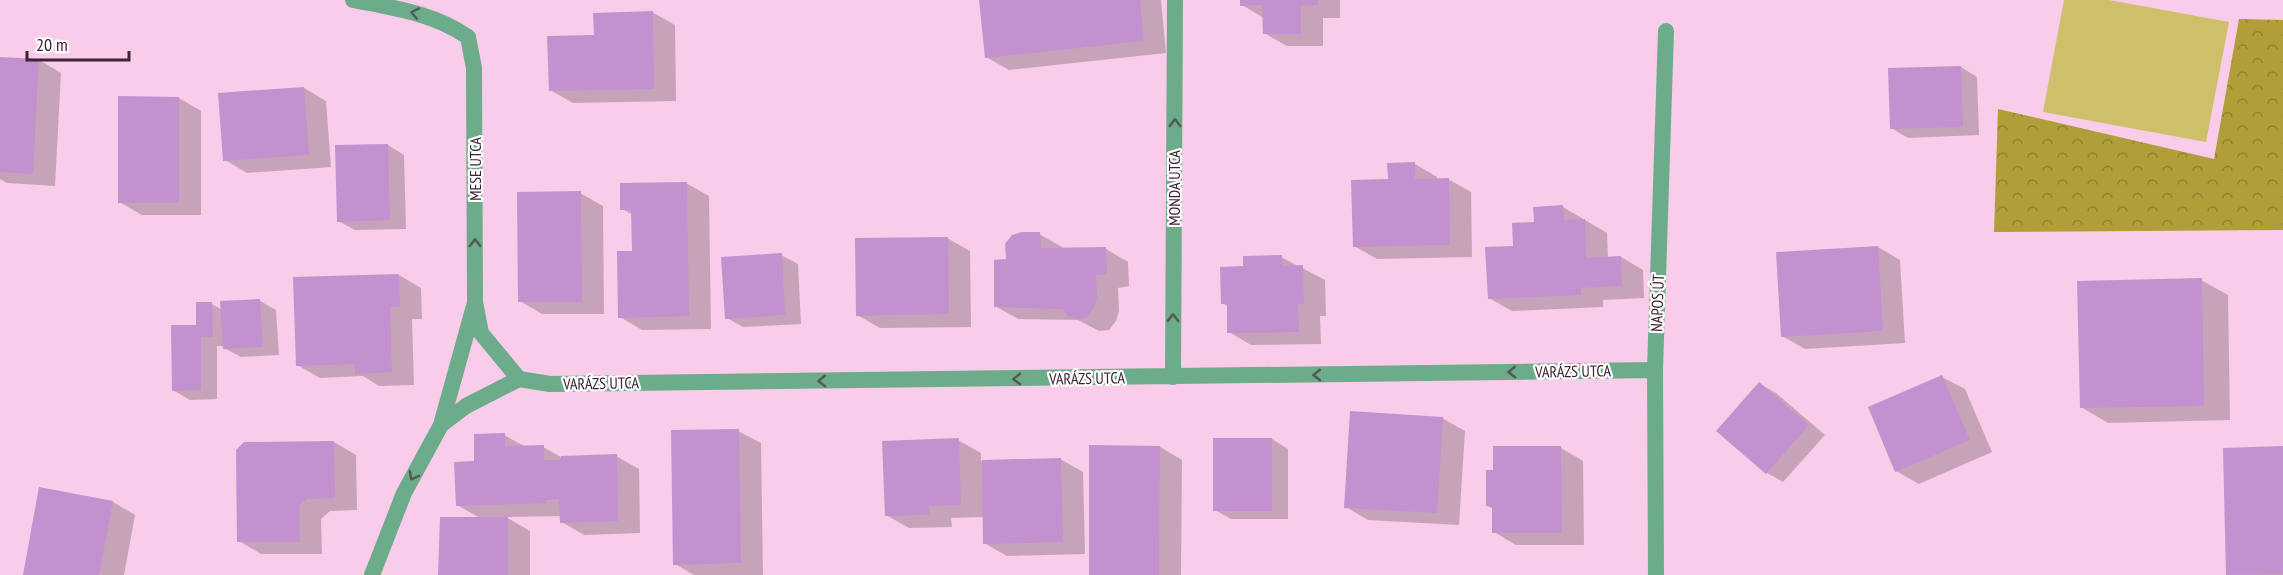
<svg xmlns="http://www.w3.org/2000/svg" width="2283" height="575" font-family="'PT Sans Narrow',sans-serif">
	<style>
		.green { fill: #cebf6a }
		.forest { fill: url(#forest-crowns) }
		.shadow { fill: #0003 }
		.building { fill: #c391cf }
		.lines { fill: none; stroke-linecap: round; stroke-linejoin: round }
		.pedestrian { stroke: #6dac8a; stroke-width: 16 }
		.minor { stroke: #6dac8a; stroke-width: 16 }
		.oneway { stroke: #515957 }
		.labels { text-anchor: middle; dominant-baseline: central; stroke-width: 4.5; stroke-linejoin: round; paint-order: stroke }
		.street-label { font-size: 16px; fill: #3e2235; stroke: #fdfdfd }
	</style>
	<defs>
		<pattern id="forest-crowns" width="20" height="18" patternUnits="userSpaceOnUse" patternTransform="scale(1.5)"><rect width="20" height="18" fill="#b09f38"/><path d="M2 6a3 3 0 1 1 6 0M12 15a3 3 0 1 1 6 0" fill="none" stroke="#918130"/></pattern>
	</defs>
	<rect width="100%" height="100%" fill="#f9cce9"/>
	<path class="green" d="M 2064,0 L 2109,0 L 2229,22 L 2206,142 L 2043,112 Z"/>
	<path class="forest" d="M 2239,19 L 2283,20 L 2283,230 L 1994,232 L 1998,109 L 2214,159 Z"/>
	<path class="shadow" d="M 980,0 L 1161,0 L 1166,53 L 1009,70 L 986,57 Z
		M 1242,0 L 1340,0 L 1340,18 L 1323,18 L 1323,46 L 1287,46 L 1264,33 L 1264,18 L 1242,5 Z
		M 652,12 L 675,25 L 676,101 L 573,103 L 550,90 L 596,36 Z
		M 0,58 L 39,60 L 61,73 L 55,186 L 7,183 L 0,179 Z
		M 1961,67 L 1977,77 L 1979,135 L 1908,138 L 1891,128 Z
		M 304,88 L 326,101 L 331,167 L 247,173 L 225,160 Z
		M 179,98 L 201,111 L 201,215 L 142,215 L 119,202 Z
		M 388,145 L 404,155 L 406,229 L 355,230 L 338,221 Z
		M 1415,164 L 1437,177 L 1437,180 L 1448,179 L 1471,192 L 1472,257 L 1377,259 L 1354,246 L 1390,181 Z
		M 686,183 L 709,196 L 711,329 L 642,330 L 620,317 L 634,252 L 633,215 L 622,209 Z
		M 580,193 L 603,206 L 604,314 L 542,314 L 520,301 Z
		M 1563,207 L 1607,233 L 1608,258 L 1621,257 L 1643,270 L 1644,298 L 1603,300 L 1603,307 L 1512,311 L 1489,298 L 1515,247 L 1536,223 Z
		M 1039,234 L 1062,247 L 1062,249 L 1106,249 L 1128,262 L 1129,286 L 1118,288 L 1119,311 L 1116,321 L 1109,330 L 1099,331 L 1078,320 L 1018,319 L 995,306 L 1008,261 Z
		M 947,238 L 970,251 L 971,327 L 880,328 L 857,315 Z
		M 1878,247 L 1900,260 L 1905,343 L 1805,349 L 1782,336 Z
		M 781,255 L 798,264 L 801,324 L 743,327 L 727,318 Z
		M 1281,257 L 1325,280 L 1326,316 L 1320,316 L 1321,344 L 1251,345 L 1229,332 L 1229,307 L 1222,303 L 1244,268 Z
		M 399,275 L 421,288 L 422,319 L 412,319 L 414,385 L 379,386 L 363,376 L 320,378 L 297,365 Z
		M 2201,280 L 2228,295 L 2230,420 L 2108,423 L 2081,407 Z
		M 260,301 L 276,310 L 279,355 L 241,357 L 224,348 L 224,346 L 217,346 L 217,399 L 190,400 L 173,390 L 198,327 L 212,304 L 222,310 Z
		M 1942,377 L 1965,389 L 1992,452 L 1919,484 L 1896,471 Z
		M 1760,384 L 1776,393 L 1825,435 L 1783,482 L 1767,473 L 1718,431 Z
		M 1442,418 L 1465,431 L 1459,525 L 1368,520 L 1346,507 Z
		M 738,431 L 761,443 L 763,575 L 694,575 L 675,564 Z
		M 504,435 L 526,447 L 543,447 L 561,457 L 616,456 L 639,469 L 640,533 L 584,535 L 562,522 L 561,516 L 506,517 L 530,531 L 530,575 L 440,575 L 480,518 L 457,505 L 476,462 Z
		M 1272,439 L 1288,449 L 1288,519 L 1231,519 L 1215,510 Z
		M 958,440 L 981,453 L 981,461 L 1060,459 L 1083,472 L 1085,554 L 1007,556 L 984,543 L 984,517 L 951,518 L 952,527 L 909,528 L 886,515 Z
		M 334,442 L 356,455 L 357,510 L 330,511 L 321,519 L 322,554 L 261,554 L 239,541 Z
		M 1160,447 L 1182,460 L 1181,575 L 1091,575 Z
		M 1561,448 L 1583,461 L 1584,545 L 1516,545 L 1494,532 L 1494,509 L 1488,506 L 1494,472 Z
		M 2283,448 L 2283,575 L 2228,575 L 2227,574 Z
		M 113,502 L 135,515 L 124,575 L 26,575 Z"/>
	<path class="building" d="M 979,0 L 1140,0 L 1144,41 L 985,58 Z
		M 1240,0 L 1318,0 L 1318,5 L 1301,6 L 1301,34 L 1263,34 L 1262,5 L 1240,6 Z
		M 653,11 L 654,89 L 549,91 L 547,36 L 594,35 L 593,13 Z
		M 0,57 L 39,59 L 33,174 L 0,172 Z
		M 1961,66 L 1963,127 L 1890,129 L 1888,68 Z
		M 304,87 L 309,155 L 223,161 L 218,93 Z
		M 118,96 L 179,97 L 179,203 L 118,203 Z
		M 388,144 L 390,220 L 337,222 L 335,145 Z
		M 1415,162 L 1415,179 L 1449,178 L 1450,245 L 1353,247 L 1351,180 L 1388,179 L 1387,163 Z
		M 687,182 L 689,316 L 618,318 L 617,251 L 632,251 L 631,210 L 620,210 L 620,183 Z
		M 581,191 L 582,302 L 518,302 L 517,192 Z
		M 1563,205 L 1564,220 L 1585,219 L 1586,258 L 1621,256 L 1622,286 L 1581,288 L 1581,295 L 1488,299 L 1485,247 L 1513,246 L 1512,223 L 1534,222 L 1533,207 Z
		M 1022,232 L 1040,232 L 1041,248 L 1106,247 L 1107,274 L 1096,275 L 1097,297 L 1094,308 L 1086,318 L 1076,319 L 1068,316 L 1063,309 L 994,307 L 994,260 L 1006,259 L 1005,244 L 1012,235 Z
		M 948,237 L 949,314 L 856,316 L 855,238 Z
		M 1878,246 L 1883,331 L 1781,337 L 1776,252 Z
		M 782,253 L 785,315 L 725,319 L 721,257 Z
		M 1282,255 L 1282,266 L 1303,265 L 1304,304 L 1298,304 L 1299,332 L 1227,333 L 1227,304 L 1221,304 L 1220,267 L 1243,266 L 1243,256 Z
		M 399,274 L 400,307 L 390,307 L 392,372 L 355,374 L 355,364 L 296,366 L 293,277 Z
		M 2202,278 L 2204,406 L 2080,408 L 2077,281 Z
		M 260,299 L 263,347 L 223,349 L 220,301 Z
		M 196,302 L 212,302 L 213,337 L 201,337 L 201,390 L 172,391 L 171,325 L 196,325 Z
		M 1942,375 L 1970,440 L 1895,472 L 1868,407 Z
		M 1759,382 L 1809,425 L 1766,474 L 1716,431 Z
		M 1350,411 L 1443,417 L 1437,513 L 1344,508 Z
		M 739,429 L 741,563 L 673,565 L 671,430 Z
		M 505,433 L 505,446 L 544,445 L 544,460 L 561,460 L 561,456 L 617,454 L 618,521 L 560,523 L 559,499 L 545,500 L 546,503 L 456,506 L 454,462 L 474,461 L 474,434 Z
		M 959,438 L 961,505 L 929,506 L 930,515 L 885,516 L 882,441 Z
		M 1213,438 L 1272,438 L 1272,511 L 1213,511 Z
		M 334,441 L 335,498 L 307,499 L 299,506 L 300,542 L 237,542 L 236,450 L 244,442 Z
		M 1089,445 L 1160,446 L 1159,575 L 1089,575 Z
		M 1493,446 L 1561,446 L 1562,533 L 1492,533 L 1492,507 L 1486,506 L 1486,470 L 1493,470 Z
		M 2283,446 L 2283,574 L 2226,575 L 2223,448 Z
		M 1061,458 L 1063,542 L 983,544 L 982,460 Z
		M 39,487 L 113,501 L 99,575 L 23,575 Z
		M 440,517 L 508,517 L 508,575 L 438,575 Z"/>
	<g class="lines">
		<path class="pedestrian" d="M 1655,370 L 1666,31"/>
		<path class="minor" d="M 353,0 C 394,8 433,13 468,37 L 474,68 L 475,302 L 481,333 L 519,379
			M 1173,377 L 1175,0
			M 519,379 L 550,384 L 1655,370 L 1656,575
			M 441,425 L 466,406 L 519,379
			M 372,575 L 404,493 L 441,425 L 474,306"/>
	</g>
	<defs><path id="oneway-chevron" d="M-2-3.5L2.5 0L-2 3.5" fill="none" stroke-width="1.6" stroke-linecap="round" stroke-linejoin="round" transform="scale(1.5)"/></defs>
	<g class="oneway">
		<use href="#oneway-chevron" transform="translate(415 13) rotate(-169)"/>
		<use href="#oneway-chevron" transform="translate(1175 123) rotate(-90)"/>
		<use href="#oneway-chevron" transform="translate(475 243) rotate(-90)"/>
		<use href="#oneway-chevron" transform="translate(1173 318) rotate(-90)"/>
		<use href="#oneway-chevron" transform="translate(1512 372) rotate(179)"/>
		<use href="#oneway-chevron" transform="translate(1317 375) rotate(179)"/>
		<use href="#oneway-chevron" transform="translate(1017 379) rotate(179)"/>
		<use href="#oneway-chevron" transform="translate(822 381) rotate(179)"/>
		<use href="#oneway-chevron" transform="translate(413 476) rotate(118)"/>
	</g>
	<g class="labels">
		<g class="street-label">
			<text transform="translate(475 169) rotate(-90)">MESE UTCA</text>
			<text transform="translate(1174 188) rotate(-90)">MONDA UTCA</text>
			<text transform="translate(1657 303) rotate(-88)">NAPOS ÚT</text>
			<text transform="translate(1573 371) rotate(-1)">VARÁZS UTCA</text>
			<text transform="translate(1087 378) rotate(-1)">VARÁZS UTCA</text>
			<text transform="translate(601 383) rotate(-1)">VARÁZS UTCA</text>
		</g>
	</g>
	<path d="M27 51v9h102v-9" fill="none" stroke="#3e2235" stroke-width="3"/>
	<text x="36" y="51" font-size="18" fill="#3e2235" stroke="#fdfdfd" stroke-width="4.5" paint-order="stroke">20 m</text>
</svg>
